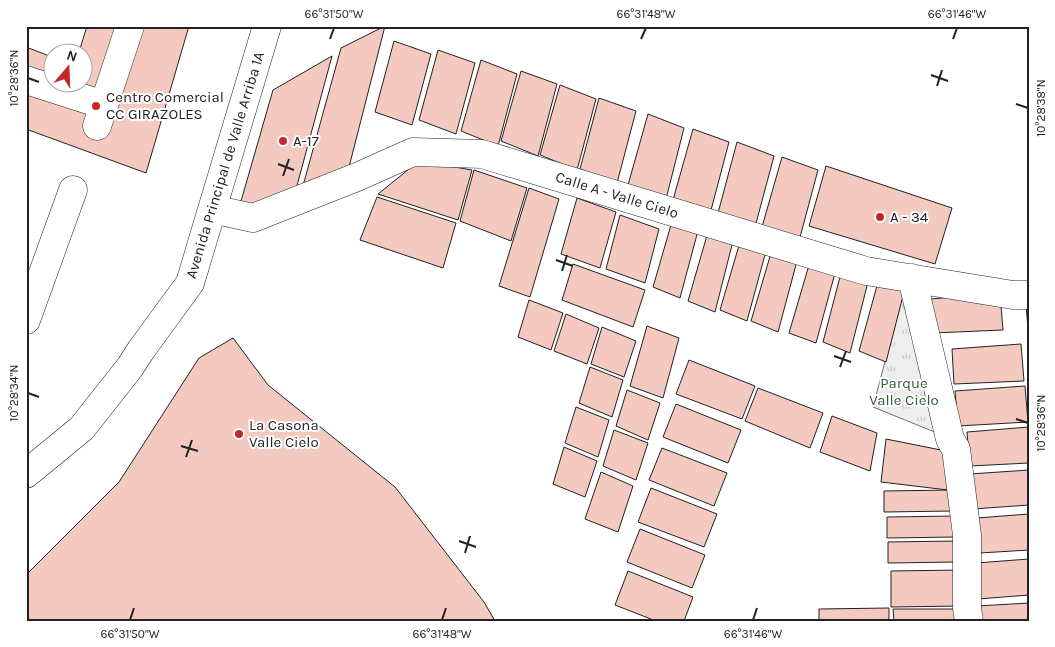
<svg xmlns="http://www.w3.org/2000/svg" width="1055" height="647" font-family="Karla,sans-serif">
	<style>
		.park { fill: url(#park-tufts); stroke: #6f6f6f }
		.building { fill: #f3c9c0; stroke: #222; fill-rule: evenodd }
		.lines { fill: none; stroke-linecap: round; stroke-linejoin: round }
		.street-casing { stroke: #222; stroke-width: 29 }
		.street { stroke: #fff; stroke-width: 28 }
		.ticks { fill: none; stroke: #222; stroke-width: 2 }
		.poi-dot { fill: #c62828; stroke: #fff; stroke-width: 2 }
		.labels { text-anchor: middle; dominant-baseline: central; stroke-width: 4; stroke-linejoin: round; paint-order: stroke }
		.poi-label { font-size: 15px; fill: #222; stroke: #fff; text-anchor: start }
		.street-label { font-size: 15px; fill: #222; stroke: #fff }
		.park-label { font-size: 15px; fill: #2f5e38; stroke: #fff }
		.neatline { fill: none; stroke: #222; stroke-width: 2 }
		.ticks-label { font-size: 12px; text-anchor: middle; fill: #222 }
	</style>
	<defs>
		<pattern id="park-tufts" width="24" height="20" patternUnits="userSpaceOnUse" patternTransform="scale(1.25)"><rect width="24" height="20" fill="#eee"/><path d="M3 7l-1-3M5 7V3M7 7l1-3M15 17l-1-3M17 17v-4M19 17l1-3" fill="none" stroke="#ccc"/></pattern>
	</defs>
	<rect width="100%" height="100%" fill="#fff"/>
	<path class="park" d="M 905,286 L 942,435 L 873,407 Z"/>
	<path class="building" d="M 26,26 L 87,26 L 79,52 L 52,52 L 52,57 L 26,47 Z
		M 26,26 L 189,26 L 146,173 L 26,129 ZM 52,52 L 82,52 L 82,82 L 52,82 Z
		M 385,26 L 348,171 L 301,193 L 341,48 Z
		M 394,41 L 431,54 L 412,125 L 375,112 Z
		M 438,50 L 475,63 L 456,134 L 419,120 Z
		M 332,56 L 295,193 L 239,208 L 273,90 Z
		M 481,60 L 517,74 L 498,146 L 461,131 Z
		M 521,71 L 557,84 L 538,156 L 501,141 Z
		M 560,85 L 596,99 L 577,170 L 540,155 Z
		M 599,98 L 636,111 L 617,183 L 580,169 Z
		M 648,114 L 684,128 L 666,199 L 628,185 Z
		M 693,129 L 729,142 L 710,214 L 673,200 Z
		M 737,142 L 774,156 L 755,227 L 718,213 Z
		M 782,157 L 818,170 L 799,241 L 762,227 Z
		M 419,161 L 472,170 L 458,220 L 378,194 Z
		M 826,166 L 952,208 L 935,264 L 809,226 Z
		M 474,170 L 527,188 L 511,241 L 460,221 Z
		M 529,188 L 559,199 L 530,297 L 499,286 Z
		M 377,197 L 456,223 L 443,268 L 360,240 Z
		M 577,198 L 616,212 L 600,268 L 561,254 Z
		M 620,215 L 659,229 L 645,283 L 606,269 Z
		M 673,218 L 699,227 L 680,298 L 653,287 Z
		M 708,232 L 733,241 L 715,312 L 688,301 Z
		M 740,242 L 766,251 L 747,321 L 720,310 Z
		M 771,253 L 797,261 L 778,332 L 751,321 Z
		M 573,264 L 645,290 L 633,327 L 562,300 Z
		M 809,265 L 835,273 L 816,343 L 789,333 Z
		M 841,273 L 868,282 L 850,353 L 823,342 Z
		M 878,282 L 904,292 L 886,362 L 859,351 Z
		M 1000,293 L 1003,330 L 933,333 L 930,299 Z
		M 529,300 L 563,313 L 551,350 L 518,337 Z
		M 1026,305 L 1029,305 L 1029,340 Z
		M 566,314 L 599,328 L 587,364 L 554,351 Z
		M 647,326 L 679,338 L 663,398 L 630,386 Z
		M 602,327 L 636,341 L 624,377 L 591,364 Z
		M 233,338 L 268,385 L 395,487 L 484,602 L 495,621 L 26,621 L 26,575 L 119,482 L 199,358 Z
		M 1021,344 L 1024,381 L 954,384 L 952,349 Z
		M 689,360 L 755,386 L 742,419 L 676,394 Z
		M 590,367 L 623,380 L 612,417 L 579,403 Z
		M 1025,386 L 1028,422 L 958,426 L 955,391 Z
		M 758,388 L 823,413 L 810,448 L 745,421 Z
		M 627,390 L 660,403 L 648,440 L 616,426 Z
		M 676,404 L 741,430 L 728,463 L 663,437 Z
		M 576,407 L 609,420 L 598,457 L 565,443 Z
		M 832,416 L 877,433 L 870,471 L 820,452 Z
		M 1029,427 L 1029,463 L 970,466 L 967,432 Z
		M 614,430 L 648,443 L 636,480 L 603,466 Z
		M 886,439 L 951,452 L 948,490 L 881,482 Z
		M 564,447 L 597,461 L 585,497 L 553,484 Z
		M 662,448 L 727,473 L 714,506 L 649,480 Z
		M 1029,470 L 1029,505 L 973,509 L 970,474 Z
		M 601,472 L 633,486 L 618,532 L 585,519 Z
		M 651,488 L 717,514 L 704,547 L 638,522 Z
		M 953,490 L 953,511 L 884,512 L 884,491 Z
		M 1029,514 L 1029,550 L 980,553 L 977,518 Z
		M 956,516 L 956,537 L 887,538 L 887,517 Z
		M 640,529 L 705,555 L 692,588 L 627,562 Z
		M 957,541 L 957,562 L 888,563 L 888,542 Z
		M 1029,559 L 1029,595 L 978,599 L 976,563 Z
		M 961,570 L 961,606 L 891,607 L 891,571 Z
		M 628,571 L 693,597 L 684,621 L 656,621 L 615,605 Z
		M 1029,603 L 1029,621 L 979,621 L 977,606 Z
		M 889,608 L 889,621 L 819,621 L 819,609 Z
		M 893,609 L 963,609 L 963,621 L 894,621 Z"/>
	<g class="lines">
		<defs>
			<path id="street" d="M 26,80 L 104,105
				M 97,126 L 130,26
				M 212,209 L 253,218 L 357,177 L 413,152 L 482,154 L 866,271 L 1013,295 L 1029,295
				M 912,278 L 950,439 L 956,449 L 967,535 L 967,608 L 969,621
				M 26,320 L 73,190
				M 26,474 L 82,428 L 130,367 L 141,350 L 190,283 L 267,26"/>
		</defs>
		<use href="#street" class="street-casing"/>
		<use href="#street" class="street"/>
	</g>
	<path class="ticks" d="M 330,39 L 334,28M 641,39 L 646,28M 953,39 L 957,28M 931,75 L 948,81M 28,78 L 39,82M 937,86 L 942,70M 1016,104 L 1028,108M 278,164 L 294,170M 283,176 L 289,159M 556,260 L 573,266M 562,271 L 567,255M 834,356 L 851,362M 840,367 L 846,351M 28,393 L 39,397M 1016,419 L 1028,423M 181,446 L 198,451M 186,457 L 192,440M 459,541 L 476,547M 465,553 L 470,536M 130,620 L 134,608M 442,620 L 446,608M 753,620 L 757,608"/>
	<g class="poi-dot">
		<circle cx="96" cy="106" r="5"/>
		<circle cx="283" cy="141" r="5"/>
		<circle cx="880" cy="217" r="5"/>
		<circle cx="239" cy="434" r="5"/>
	</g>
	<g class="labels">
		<g class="poi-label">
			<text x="106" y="97">Centro Comercial<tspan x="106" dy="17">CC GIRAZOLES</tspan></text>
			<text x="293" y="141">A-17</text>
			<text x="890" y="217">A - 34</text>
			<text x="249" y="425">La Casona<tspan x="249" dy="17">Valle Cielo</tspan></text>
		</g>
		<g class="street-label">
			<text transform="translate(225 165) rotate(-73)">Avenida Principal de Valle Arriba 1A</text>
			<text transform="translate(617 195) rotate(17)">Calle A - Valle Cielo</text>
		</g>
		<g class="park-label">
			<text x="904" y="383">Parque<tspan x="904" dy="17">Valle Cielo</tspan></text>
		</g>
	</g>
	<rect width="1055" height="647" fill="none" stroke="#ffffff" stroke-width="55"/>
	<g transform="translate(68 68) rotate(19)"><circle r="24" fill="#ffffff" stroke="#a7a7a7"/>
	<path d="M0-4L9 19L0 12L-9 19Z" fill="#c62828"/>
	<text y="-8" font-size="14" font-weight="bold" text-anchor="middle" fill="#222222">N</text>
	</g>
	<rect x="28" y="28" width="1000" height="592" class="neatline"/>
	<g class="ticks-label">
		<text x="334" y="18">66°31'50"W</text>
		<text x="646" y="18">66°31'48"W</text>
		<text x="957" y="18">66°31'46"W</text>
		<text transform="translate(14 78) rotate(-90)" y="4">10°28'36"N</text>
		<text transform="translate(1041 108) rotate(-90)" y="4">10°28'38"N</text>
		<text transform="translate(14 393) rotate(-90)" y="4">10°28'34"N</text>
		<text transform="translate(1041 423) rotate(-90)" y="4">10°28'36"N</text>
		<text x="130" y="638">66°31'50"W</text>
		<text x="442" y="638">66°31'48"W</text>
		<text x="753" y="638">66°31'46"W</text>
	</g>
</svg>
